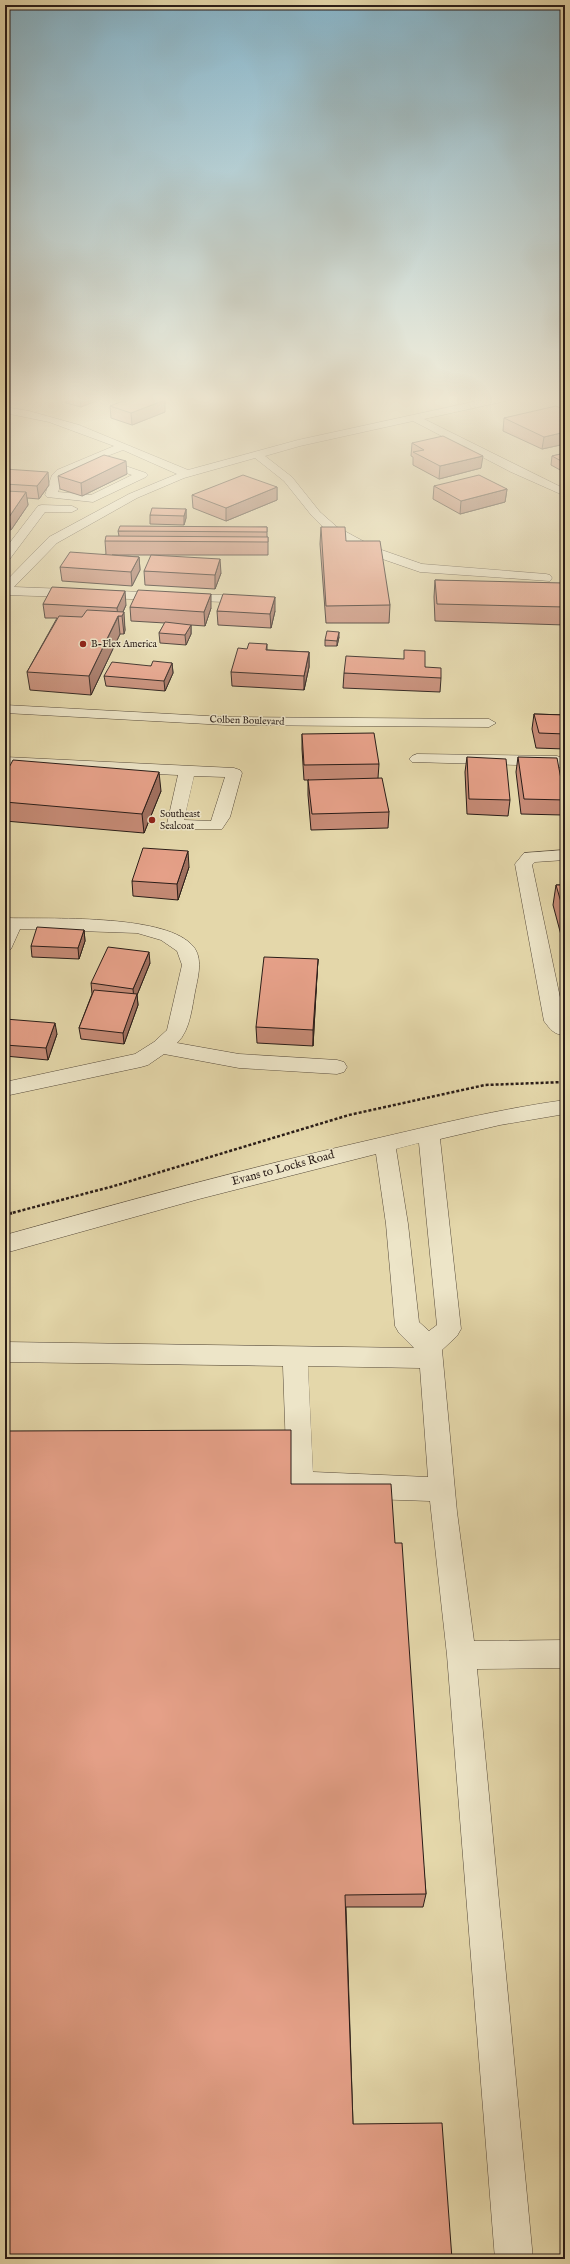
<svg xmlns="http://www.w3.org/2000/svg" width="570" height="2264" font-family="'IM FELL English',serif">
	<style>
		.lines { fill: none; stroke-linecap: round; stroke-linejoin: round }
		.minor-casing { stroke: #584c3c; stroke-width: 1 }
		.path-far1 { stroke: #2a1d18; stroke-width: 2.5; stroke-dasharray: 3 2; stroke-linecap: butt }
		.path { stroke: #2a1d18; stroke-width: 3; stroke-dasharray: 3.5 2.5; stroke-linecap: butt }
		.minor { fill: #ede5c8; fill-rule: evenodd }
		.wall { fill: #c58a75; stroke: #2a1d18 }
		.shaded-wall { fill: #a0705f; stroke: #2a1d18 }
		.building { fill: #e5a088; stroke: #2a1d18 }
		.poi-dot { fill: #8f2418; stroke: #ede5c8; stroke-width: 1.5 }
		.labels { text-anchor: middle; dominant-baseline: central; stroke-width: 3; stroke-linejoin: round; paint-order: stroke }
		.far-poi-label { font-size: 10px; fill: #2a1d18; stroke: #ede5c8; text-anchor: start }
		.far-street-label { font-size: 10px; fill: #2a1d18; stroke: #ede5c8 }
		.street-label { font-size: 12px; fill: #2a1d18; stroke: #ede5c8 }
	</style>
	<rect width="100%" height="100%" fill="#e4d7aa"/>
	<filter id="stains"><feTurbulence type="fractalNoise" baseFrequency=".005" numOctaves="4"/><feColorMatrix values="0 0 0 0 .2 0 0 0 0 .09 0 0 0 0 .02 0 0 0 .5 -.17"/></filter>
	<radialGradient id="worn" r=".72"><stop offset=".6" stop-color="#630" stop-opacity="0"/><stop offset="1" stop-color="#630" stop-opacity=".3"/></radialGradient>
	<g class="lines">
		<defs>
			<path id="minor" d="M 500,396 L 520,396 L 515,399 L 424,419 L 565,489 L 565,496 L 511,472 L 413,421 L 300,446 L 265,456 L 292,477 L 320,512 L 337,527 L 376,548 L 422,564 L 546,574 L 550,575 L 552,578 L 550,581 L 420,572 L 368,554 L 329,533 L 312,516 L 284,481 L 255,458 L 184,478 L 137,498 L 57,543 L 14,587 L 221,595 L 226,596 L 227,599 L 226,602 L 5,595 L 5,582 L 49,537 L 129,494 L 177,474 L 123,450 L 102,458 L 146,473 L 148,475 L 146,477 L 93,502 L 47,497 L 45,495 L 52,475 L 57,470 L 114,446 L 49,422 L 5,413 L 5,407 L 29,411 L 79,425 L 188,470 L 298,440 ZM 93,462 L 132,475 L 91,495 L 58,492 L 65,474 Z
				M 42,505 L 72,506 L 78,509 L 72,512 L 45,512 L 9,560 L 5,561 L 5,549 L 38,506 Z
				M 5,705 L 226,717 L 489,719 L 496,723 L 489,727 L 226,725 L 5,713 Z
				M 417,754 L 557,756 L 565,759 L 565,769 L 555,766 L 412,762 L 409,759 L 412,756 Z
				M 5,757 L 234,768 L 240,770 L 242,773 L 230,817 L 222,829 L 175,829 L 169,827 L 167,824 L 178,775 L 5,767 ZM 194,776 L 225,777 L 211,821 L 184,820 Z
				M 565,850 L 565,860 L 535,862 L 532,865 L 565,1021 L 565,1035 C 554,1035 550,1029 544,1021 L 515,864 L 524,853 Z
				M 5,918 C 49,919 161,914 191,944 C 203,955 199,973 196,987 C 192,1005 191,1030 177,1043 L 239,1054 L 337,1060 L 344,1062 L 347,1067 L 344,1072 L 337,1074 L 239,1068 L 164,1054 L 148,1065 L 141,1067 L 5,1096 L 5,1082 L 135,1054 L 154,1042 L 167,1030 L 182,965 L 177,951 L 161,940 L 137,933 L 20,929 L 11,949 L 5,951 Z
				M 565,1100 L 565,1114 L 500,1125 L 440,1139 L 461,1329 L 457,1336 L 442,1350 L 457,1512 L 474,1641 L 565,1640 L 565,1668 L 477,1669 L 533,2259 L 495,2259 L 447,1655 L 430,1501 L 311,1497 L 291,1486 L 287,1478 L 283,1366 L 5,1362 L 5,1342 L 414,1348 L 399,1333 L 395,1326 L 386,1224 L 376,1154 L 199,1199 L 5,1253 L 5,1235 C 126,1201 247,1168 370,1140 C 435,1125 499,1109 565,1100 ZM 419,1143 L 437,1325 L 429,1331 L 419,1322 L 408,1224 L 396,1149 ZM 308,1366 L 420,1368 L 428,1477 L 313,1472 Z"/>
		</defs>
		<use href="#minor" class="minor-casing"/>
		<path class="path-far1" d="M 8,1214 L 114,1186 L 349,1115 L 485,1085 L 565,1082"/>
		<path class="path" d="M 5,1215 L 12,1213"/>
		<use href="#minor" class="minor"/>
	</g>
	<path class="wall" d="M 66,396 L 105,396 L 105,397 L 81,407 L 66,403 Z
		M 110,406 L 165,412 L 132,425 L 111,418 Z
		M 563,409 L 565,409 L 565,444 L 542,449 L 503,431 L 504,418 Z
		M 412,443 L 481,468 L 439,479 L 413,465 L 413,457 L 411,456 Z
		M 565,453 L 562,471 L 551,465 L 552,456 Z
		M 5,469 L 49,485 L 39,499 L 27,498 L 28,505 L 11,530 L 5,529 Z
		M 127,474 L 82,496 L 60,489 L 58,476 Z
		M 434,486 L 507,489 L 505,502 L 460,514 L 433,499 Z
		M 277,487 L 277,500 L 226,521 L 193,508 L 192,495 Z
		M 186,509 L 186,518 L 184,525 L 150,524 L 150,515 Z
		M 267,527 L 267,537 L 268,537 L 268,555 L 112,555 L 139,557 L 140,570 L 132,586 L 62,581 L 60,567 L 106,554 L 105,541 L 119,536 L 118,531 Z
		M 321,527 L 346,541 L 390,605 L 389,623 L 326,623 L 320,544 Z
		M 144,571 L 221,573 L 215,589 L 145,585 Z
		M 435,580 L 565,587 L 565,625 L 435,621 L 434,597 Z
		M 43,604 L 126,605 L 123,612 L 125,630 L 124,634 L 120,634 L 91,695 L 30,690 L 27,672 L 57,618 L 45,618 Z
		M 130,607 L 211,608 L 205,626 L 191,625 L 191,634 L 186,645 L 160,643 L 159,633 L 165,623 L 131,621 Z
		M 217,611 L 275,611 L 271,628 L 218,625 Z
		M 339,637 L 337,646 L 325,646 L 325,640 Z
		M 267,644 L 267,650 L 309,652 L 309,667 L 304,690 L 232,686 L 231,672 L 247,649 Z
		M 172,663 L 173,673 L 165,691 L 106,686 L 104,676 L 151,666 Z
		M 425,667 L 441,678 L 440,692 L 343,688 L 344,673 Z
		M 534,714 L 565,715 L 565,749 L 536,748 L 532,729 Z
		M 302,734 L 379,764 L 378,778 L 389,812 L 388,828 L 311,830 L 308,795 L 308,780 L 309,780 L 304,780 L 302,749 Z
		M 467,757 L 510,800 L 508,816 L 467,814 L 465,772 Z
		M 518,757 L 565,800 L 562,815 L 521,814 L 516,772 Z
		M 5,775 L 161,791 L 144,833 L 5,821 Z
		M 189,867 L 178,900 L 133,896 L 132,881 Z
		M 556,885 L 565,885 L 565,950 L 553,905 Z
		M 84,930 L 85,941 L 79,959 L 32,957 L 31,946 Z
		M 318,959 L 317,975 L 313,1046 L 257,1043 L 256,1027 Z
		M 150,963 L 137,995 L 138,1005 L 124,1044 L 81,1039 L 79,1028 L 92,994 L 91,983 Z
		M 5,1019 L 57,1034 L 48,1060 L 5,1056 Z
		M 291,1484 L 395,1543 L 426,1894 L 423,1907 L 346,1907 L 353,2124 L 5,2259 Z"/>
	<path class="shaded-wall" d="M 86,396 L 105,396 L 105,397 L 81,407 L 80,399 Z
		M 165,400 L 165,412 L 132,425 L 131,413 Z
		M 565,432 L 565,444 L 542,449 L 544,437 Z
		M 483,456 L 481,468 L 439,479 L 440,466 Z
		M 126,461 L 127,474 L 82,496 L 81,483 Z
		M 565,461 L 565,470 L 562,471 L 563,462 Z
		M 48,472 L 49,485 L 39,499 L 37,486 Z
		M 277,487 L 277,500 L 226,521 L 226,508 Z
		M 507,489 L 505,502 L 460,514 L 461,501 Z
		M 26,492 L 28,505 L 11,530 L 9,517 Z
		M 186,509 L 186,518 L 184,525 L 184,516 Z
		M 139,557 L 140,570 L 132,586 L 131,572 Z
		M 220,559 L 221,573 L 215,589 L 215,575 Z
		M 125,591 L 126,605 L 121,616 L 118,616 L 120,634 L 91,695 L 89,676 L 118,617 L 117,608 Z
		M 211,594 L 211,608 L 205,626 L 204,612 Z
		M 275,597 L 275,611 L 271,628 L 270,614 Z
		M 124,612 L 125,630 L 124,634 L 122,616 Z
		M 191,625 L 191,634 L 186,645 L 185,635 Z
		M 339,632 L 339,637 L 337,646 L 337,641 Z
		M 309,652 L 309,667 L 304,690 L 304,676 Z
		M 172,663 L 173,673 L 165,691 L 164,681 Z
		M 159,772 L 161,791 L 144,833 L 142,814 Z
		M 188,851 L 189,867 L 178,900 L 177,884 Z
		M 84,930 L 85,941 L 79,959 L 78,948 Z
		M 149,952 L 150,963 L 137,995 L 138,1005 L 124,1044 L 123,1033 L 134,1000 L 133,989 Z
		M 318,959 L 317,975 L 313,1046 L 313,1030 Z
		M 55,1023 L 57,1034 L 48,1060 L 46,1048 Z"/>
	<path class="building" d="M 72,396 L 86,396 L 80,399 Z
		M 136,396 L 152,396 L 165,400 L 131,413 L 110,406 Z
		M 556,406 L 563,409 L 565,409 L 565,432 L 544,437 L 504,418 Z
		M 443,436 L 483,456 L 440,466 L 413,452 L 424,450 L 412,443 Z
		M 565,453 L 565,461 L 563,462 L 552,456 Z
		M 104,455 L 126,461 L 81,483 L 58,476 Z
		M 5,469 L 48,472 L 37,486 L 5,484 Z
		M 243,475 L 277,487 L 226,508 L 192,495 Z
		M 479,475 L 507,489 L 461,501 L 434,486 Z
		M 5,491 L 26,492 L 9,517 L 5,516 Z
		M 152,508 L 186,509 L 184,516 L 150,515 Z
		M 120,526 L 267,527 L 267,532 L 118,531 Z
		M 321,527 L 345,527 L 346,541 L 380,541 L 390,605 L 326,606 Z
		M 106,536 L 268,537 L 268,542 L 105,541 Z
		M 70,552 L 139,557 L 131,572 L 60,567 Z
		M 151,555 L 220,559 L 215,575 L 144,571 Z
		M 435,580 L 564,583 L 565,587 L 565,607 L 437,604 Z
		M 52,587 L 125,591 L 117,608 L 43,604 Z
		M 138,590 L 211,594 L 204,612 L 130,607 Z
		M 223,594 L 275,597 L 270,614 L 217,611 Z
		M 87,610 L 124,612 L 122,616 L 118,616 L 89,676 L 27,672 L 59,616 L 82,617 Z
		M 165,622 L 191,625 L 185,635 L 159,633 Z
		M 327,631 L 339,632 L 337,641 L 325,640 Z
		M 249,643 L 267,644 L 266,650 L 309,652 L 304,676 L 231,672 L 238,648 L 247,649 Z
		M 404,650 L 425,651 L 425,667 L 441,668 L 441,678 L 344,673 L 346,656 L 404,659 Z
		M 153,661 L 172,663 L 164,681 L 104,676 L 112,662 L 151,666 Z
		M 534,714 L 565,715 L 565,734 L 539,733 Z
		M 374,733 L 379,764 L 304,765 L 302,734 Z
		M 467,757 L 506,759 L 510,800 L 469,799 Z
		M 518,757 L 557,758 L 565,800 L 524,799 Z
		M 13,760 L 159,772 L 142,814 L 5,802 L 5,775 Z
		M 382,778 L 389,812 L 312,814 L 308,780 Z
		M 143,848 L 188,851 L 177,884 L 132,881 Z
		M 556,885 L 565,885 L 565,916 Z
		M 37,927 L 84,930 L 78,948 L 31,946 Z
		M 108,947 L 149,952 L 133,989 L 91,983 Z
		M 264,957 L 318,959 L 313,1030 L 256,1027 Z
		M 94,990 L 137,994 L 123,1033 L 79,1028 Z
		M 5,1019 L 55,1023 L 46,1048 L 5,1045 Z
		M 291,1430 L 291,1484 L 391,1484 L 395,1543 L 402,1543 L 426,1894 L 345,1895 L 353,2124 L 442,2123 L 452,2259 L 5,2259 L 5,1431 Z"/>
	<linearGradient id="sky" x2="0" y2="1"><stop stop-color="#87b6cc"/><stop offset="0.56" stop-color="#f3edd9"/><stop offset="1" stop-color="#f3edd9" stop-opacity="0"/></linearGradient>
	<rect width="570" height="713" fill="url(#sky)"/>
	<g class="poi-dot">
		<circle cx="83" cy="644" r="4"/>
		<circle cx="152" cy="820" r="4"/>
	</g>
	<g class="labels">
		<g class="far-poi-label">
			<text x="91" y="644">B-Flex America</text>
			<text x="160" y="814">Southeast<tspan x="160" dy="12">Sealcoat</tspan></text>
		</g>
		<g class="far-street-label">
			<text transform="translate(247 721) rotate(2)">Colben Boulevard</text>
		</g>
		<g class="street-label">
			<text transform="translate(283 1168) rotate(-15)">Evans to Locks Road</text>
		</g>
	</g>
	<rect width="570" height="2264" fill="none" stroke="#e4d7aa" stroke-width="20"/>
	<rect x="6" y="6" width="558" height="2252" fill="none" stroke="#2a1d18" stroke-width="2"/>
	<rect x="10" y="10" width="550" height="2244" fill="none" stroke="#2a1d18"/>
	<rect width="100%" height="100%" filter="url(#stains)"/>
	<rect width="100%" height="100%" fill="url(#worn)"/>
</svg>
